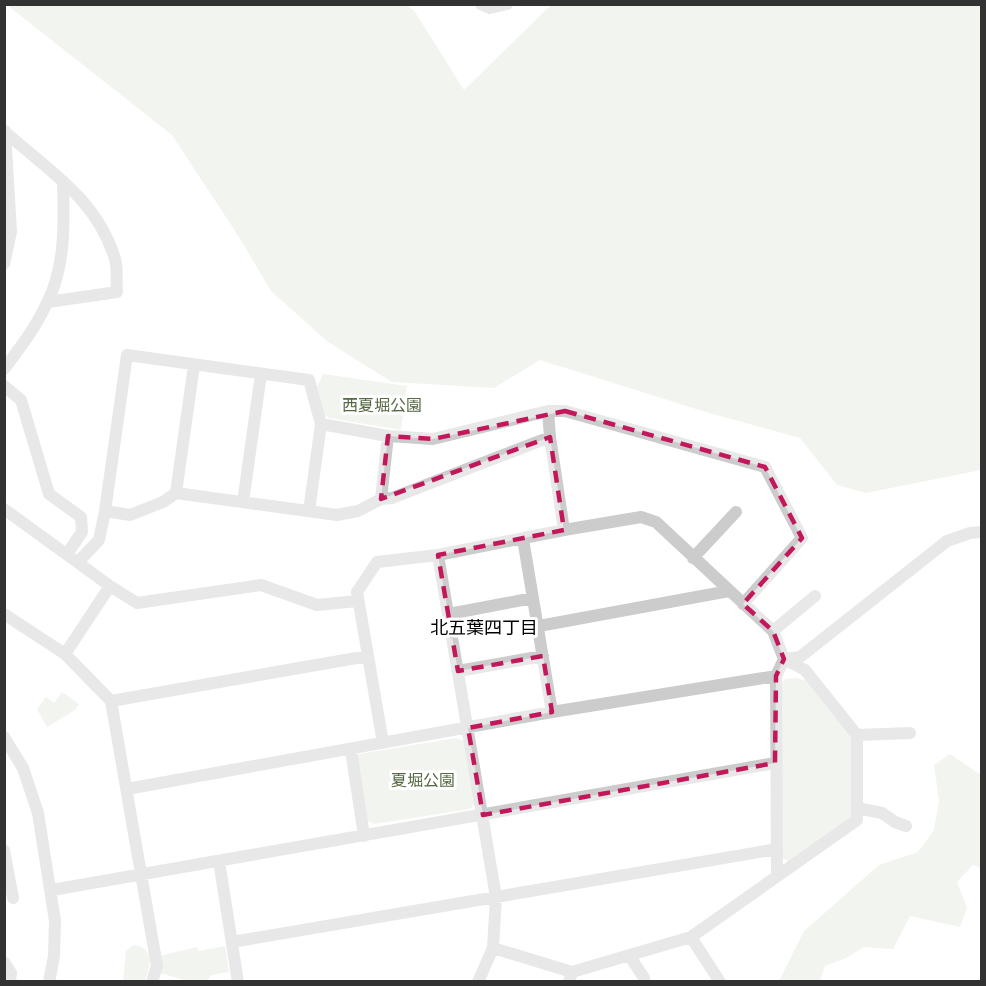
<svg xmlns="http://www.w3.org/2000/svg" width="986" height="986" font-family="'Work Sans','Noto Sans JP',sans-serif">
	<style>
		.green { fill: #e2e7dc }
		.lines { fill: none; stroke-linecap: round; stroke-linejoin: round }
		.minor { stroke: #ccc; stroke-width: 12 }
		.marked { fill: none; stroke: #c2185b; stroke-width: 4.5; stroke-dasharray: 12 8; stroke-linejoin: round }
		.labels { text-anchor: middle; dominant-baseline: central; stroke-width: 6; stroke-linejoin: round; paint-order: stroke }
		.park-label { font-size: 16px; fill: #566943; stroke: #fff }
		.neighbourhood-label { font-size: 18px; fill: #000; stroke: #fff }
	</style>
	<rect width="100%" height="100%" fill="#fff"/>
	<path class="green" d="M 7,5 L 407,5 L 415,12 L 464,90 L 551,5 L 981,5 L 981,470 L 866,493 L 837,485 L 800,438 L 709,413 L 540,360 L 494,388 L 392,382 L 328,342 L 271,291 L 239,237 L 172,135 Z
		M 323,374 L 407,386 L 401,430 L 329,418 L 322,413 L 317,387 Z
		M 797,678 L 805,680 L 852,736 L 852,820 L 790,862 L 780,857 L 778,688 L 785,679 Z
		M 62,692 L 79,704 L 75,710 L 47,727 L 37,709 L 46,697 L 54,703 Z
		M 456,738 L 464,741 L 476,802 L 470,809 L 374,824 L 366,820 L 357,761 L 359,754 Z
		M 950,754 L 981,775 L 981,868 L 973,865 L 957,882 L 967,908 L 960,927 L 910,916 L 893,949 L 864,947 L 846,958 L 825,966 L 820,981 L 779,981 L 804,931 L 879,865 L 918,852 L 934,830 L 939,801 L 934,765 Z
		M 133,945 C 156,948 150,965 145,981 L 123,981 L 126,951 Z
		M 225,946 L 229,972 L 211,975 L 207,981 L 188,981 L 160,973 L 159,956 L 197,947 L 199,951 Z"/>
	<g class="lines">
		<path class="minor" d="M 481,4 L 490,8 L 507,4
			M 4,131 C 48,170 97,199 115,259 C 118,269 116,281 117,292 L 48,302
			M 4,264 L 11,232 L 5,131
			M 4,369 C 20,348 36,327 47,303 C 66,266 64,221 63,181
			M 4,386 L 21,400 L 49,494 L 81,517 L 82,532 L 67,554
			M 548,411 L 550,437 L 564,530
			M 176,493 L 194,365
			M 381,499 L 392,498 L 550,437
			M 243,502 L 261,374
			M 4,509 L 110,586 L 137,603 L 261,585 L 317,605 L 357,601
			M 105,511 L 130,515 L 163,502 L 176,493 L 337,515 L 358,511 L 381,499 L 388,436
			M 309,511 L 321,424
			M 523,539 L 552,712
			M 438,555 L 496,897 L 493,948 L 478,982
			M 693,558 L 736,512
			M 78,562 L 99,540 L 105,511 L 127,355 L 309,380 L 321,424 L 388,436 L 433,439 L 548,411 L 565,411 L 765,467 L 802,538 L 743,604
			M 4,614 L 65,654 L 111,701 L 157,966 L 152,982
			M 449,614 L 533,598
			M 539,626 L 729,591
			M 773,631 L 815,596
			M 65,654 L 110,586
			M 458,671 L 543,656
			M 111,701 L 368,656
			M 857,735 L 910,733
			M 4,737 L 23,768 L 38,813 L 55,921 L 54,956 L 49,982
			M 383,743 L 357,592 L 377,562 L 438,555 L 564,530 L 641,517 L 656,522 L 773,631 L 784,659 L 805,670 L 857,735 L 857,820 L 691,937 L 572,972 L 569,982
			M 351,750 L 364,836
			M 127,789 L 552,712 L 776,676
			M 857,808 L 882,813 L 895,822 L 906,826
			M 4,850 L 13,898
			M 219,861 L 238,982
			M 777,875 L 776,676 L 784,659 L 800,657 L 947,541 L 970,533 L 982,532
			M 52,890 L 775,763
			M 691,937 L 720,982
			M 232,942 L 777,849
			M 493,948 L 572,972
			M 629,955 L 644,978
			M 4,962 L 11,973 L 10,982"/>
	</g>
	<path d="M0 0H986V986H0ZM 565,411 L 765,467 L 802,538 L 743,604 L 773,631 L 784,659 L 776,676 L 775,763 L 483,815 L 468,728 L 552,712 L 543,656 L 458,671 L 438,555 L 564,530 L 550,437 L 381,499 L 388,436 L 433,439 Z" fill="#fff" fill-opacity=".55" fill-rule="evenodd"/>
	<path class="marked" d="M 565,411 L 765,467 L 802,538 L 743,604 L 773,631 L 784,659 L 776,676 L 775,763 L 483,815 L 468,728 L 552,712 L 543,656 L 458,671 L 438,555 L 564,530 L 550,437 L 381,499 L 388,436 L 433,439 Z"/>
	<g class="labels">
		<g class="park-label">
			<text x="382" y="405">西夏堀公園</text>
			<text x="423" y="780">夏堀公園</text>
		</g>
		<g class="neighbourhood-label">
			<text x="484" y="627">北五葉四丁目</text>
		</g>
	</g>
	<rect width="986" height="986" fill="none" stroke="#323232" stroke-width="12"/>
</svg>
